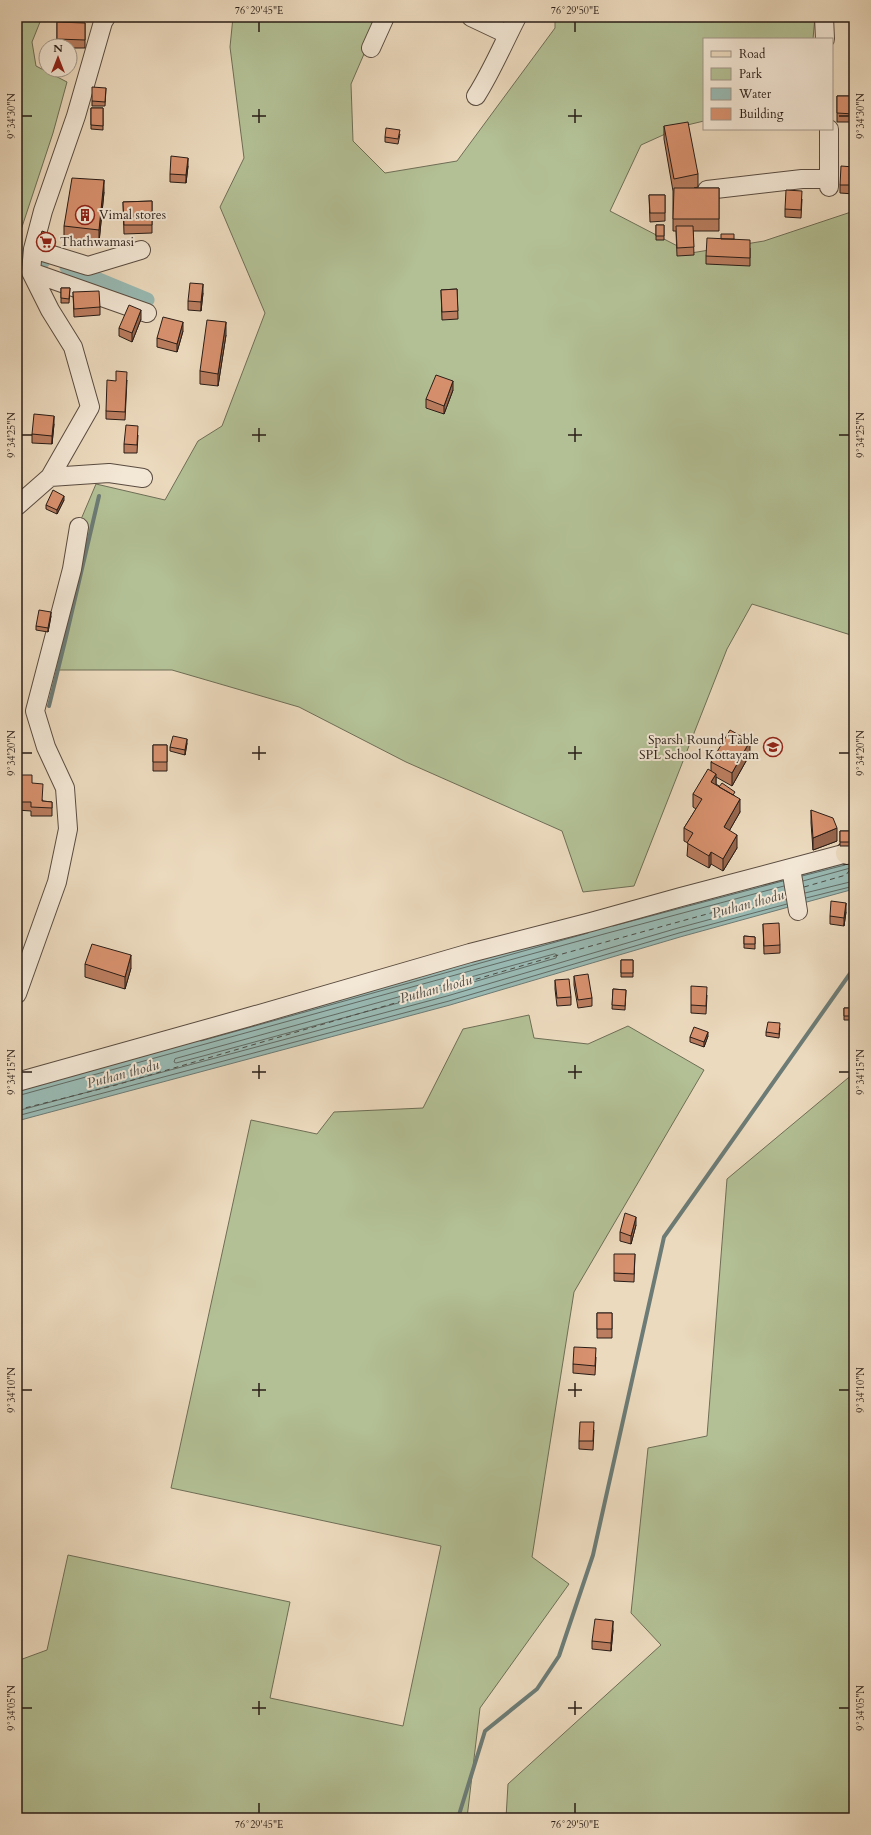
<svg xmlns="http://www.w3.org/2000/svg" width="871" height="1835" font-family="Cardo,serif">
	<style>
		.green { fill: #b3c095; stroke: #6e6e56 }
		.water { fill: #99bab4; stroke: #6c7b75 }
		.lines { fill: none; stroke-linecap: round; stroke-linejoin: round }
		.shore { stroke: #616b65; stroke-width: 1 }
		.stream { stroke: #6c7b75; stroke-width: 4 }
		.canal { stroke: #99bab4; stroke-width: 15 }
		.ferry { stroke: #4b4b45; stroke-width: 1; stroke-dasharray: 5 4; stroke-linecap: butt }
		.minor-casing { stroke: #5a4c40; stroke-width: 20 }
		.major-casing { stroke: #291c16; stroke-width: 24 }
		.minor { stroke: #f3e7d5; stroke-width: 18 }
		.major { stroke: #ecdabe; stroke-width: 22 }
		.wall { fill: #ba7d5f; stroke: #291c16 }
		.shaded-wall { fill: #97664d; stroke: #291c16 }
		.building { fill: #d8916e; stroke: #291c16 }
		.ticks { fill: none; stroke: #291c16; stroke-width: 1.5 }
		.labels { text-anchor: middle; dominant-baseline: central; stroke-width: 4; stroke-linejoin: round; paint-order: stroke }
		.poi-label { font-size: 13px; fill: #291c16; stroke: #f3e7d5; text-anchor: start }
		.water-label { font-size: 14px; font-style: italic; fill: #4b4b45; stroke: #f3e7d5 }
		.neatline { fill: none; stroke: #291c16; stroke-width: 1.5 }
		.ticks-label { font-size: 10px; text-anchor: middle; fill: #291c16 }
	</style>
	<rect width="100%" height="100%" fill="#ecdabe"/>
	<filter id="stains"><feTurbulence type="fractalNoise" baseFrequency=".005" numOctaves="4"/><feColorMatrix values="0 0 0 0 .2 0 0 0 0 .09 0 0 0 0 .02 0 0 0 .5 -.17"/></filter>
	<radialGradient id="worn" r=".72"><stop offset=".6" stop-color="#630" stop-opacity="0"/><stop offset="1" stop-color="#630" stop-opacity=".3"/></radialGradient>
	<path class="green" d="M 17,17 L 42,17 L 32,42 L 36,66 L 67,82 L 53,133 L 18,239 Z
		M 233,17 L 380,17 L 351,84 L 353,141 L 385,173 L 457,161 L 555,28 L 555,17 L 815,17 L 813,39 L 704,39 L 704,121 L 683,126 L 641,145 L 610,211 L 691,253 L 764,241 L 854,211 L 854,636 L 752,604 L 727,649 L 634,886 L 583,892 L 562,831 L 406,762 L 299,707 L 172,670 L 37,670 L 71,543 L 96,484 L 165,500 L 198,441 L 222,426 L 265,313 L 220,207 L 244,158 L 230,47 Z
		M 529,1015 L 534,1038 L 588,1044 L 628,1026 L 704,1070 L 574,1292 L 532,1557 L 569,1584 L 480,1708 L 467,1818 L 17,1818 L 17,1661 L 47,1650 L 68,1555 L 290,1602 L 270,1698 L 403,1726 L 441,1546 L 171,1488 L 251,1120 L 317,1134 L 334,1112 L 423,1108 L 463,1029 Z
		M 854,1073 L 854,1818 L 506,1818 L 508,1784 L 661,1645 L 631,1613 L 648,1448 L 707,1436 L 727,1179 Z"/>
	<path class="water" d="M 854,858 L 854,889 L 680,937 L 450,1005 L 17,1121 L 17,1088 L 601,925 Z"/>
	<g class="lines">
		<path class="shore" d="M 802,876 L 845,865
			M 803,881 L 854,867
			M 805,893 L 854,881
			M 806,898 L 854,886
			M 613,926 L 783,881
			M 555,954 L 557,955 L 556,958 L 446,990 L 203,1056 L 176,1063 L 174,1062 L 175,1059 Z
			M 201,1041 L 588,933
			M 17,1096 L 604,934 L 784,886
			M 17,1111 L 447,996 L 678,928 L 786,899
			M 17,1116 L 449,1001 L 679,933 L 787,904"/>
		<path class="stream" d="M 49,706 L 66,637 L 99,496
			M 458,1818 L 485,1731 L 537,1689 L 559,1656 L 593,1555 L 664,1237 L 854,968"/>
		<path class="canal" d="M 17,256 L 43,261
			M 67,267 L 147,300"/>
		<path class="ferry" d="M 804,887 L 846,875 L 854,864
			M 17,1110 L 116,1085 L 562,954 L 787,892"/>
		<defs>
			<path id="minor" d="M 471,17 L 507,34
				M 824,17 L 825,39
				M 371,48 L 385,17
				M 476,96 C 492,71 503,44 517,17
				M 829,187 L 829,129
				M 707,190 L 802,179 L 829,179
				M 33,249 L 88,266 L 141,250
				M 31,272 L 147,313
				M 50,477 L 109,473 L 143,478
				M 17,506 L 50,477 L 90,407 L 73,347 L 50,310 L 31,272 L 33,249 L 43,211 L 76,116 L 103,22 L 106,17
				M 791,868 L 798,911
				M 17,994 L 57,882 L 68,829 L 65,788 L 46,747 L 35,711 L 72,569 L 79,527
				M 17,1082 L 249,1017 L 470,953 L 591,922 L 681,897 L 847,853"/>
			<path id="major" d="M 847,853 L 854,851"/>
		</defs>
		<use href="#minor" class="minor-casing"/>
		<use href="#major" class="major-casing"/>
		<use href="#minor" class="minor"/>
		<use href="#major" class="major"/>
	</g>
	<path class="wall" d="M 57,22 L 85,23 L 85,48 L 70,48 L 70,46 L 57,46 Z
		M 106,88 L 105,106 L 92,106 L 92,101 Z
		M 837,96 L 854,96 L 854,122 L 837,122 Z
		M 91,108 L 103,108 L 103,130 L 91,129 Z
		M 664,126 L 698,174 L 698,187 L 694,188 L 719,188 L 719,231 L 693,231 L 694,255 L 677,256 L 676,231 L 673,231 L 673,191 L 664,139 Z
		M 400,134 L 398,144 L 385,142 L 385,137 Z
		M 188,166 L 186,183 L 170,182 L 170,174 Z
		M 854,167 L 854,194 L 840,193 L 840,185 Z
		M 104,192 L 99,242 L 64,238 L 64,226 Z
		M 649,195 L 665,195 L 665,221 L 650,222 Z
		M 802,199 L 801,218 L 785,217 L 785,209 Z
		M 152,201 L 152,233 L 124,234 L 123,202 Z
		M 656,225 L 664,225 L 664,240 L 656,240 Z
		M 721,239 L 734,239 L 750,248 L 750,266 L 706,264 L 706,256 Z
		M 53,240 L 49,249 L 39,245 L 39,241 Z
		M 61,288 L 70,288 L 69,303 L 61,303 Z
		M 457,289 L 458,319 L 442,320 L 441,290 Z
		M 73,292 L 100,307 L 100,315 L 74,317 Z
		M 203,293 L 201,311 L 188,310 L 188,301 Z
		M 141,319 L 132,342 L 119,336 L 119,328 Z
		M 183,331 L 177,352 L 157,347 L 157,338 Z
		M 226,335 L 218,386 L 200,384 L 200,371 Z
		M 127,380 L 125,420 L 106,419 L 106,411 Z
		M 453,390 L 444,414 L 426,408 L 426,399 Z
		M 54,424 L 52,444 L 32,443 L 32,434 Z
		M 138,435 L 137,453 L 124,453 L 124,444 Z
		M 64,500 L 57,514 L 46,509 L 46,505 Z
		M 51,616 L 48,632 L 36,630 L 36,626 Z
		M 187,743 L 185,755 L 170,751 L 170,747 Z
		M 153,745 L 167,745 L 167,771 L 153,771 Z
		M 750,754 L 732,786 L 716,777 L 716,784 L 735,796 L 740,812 L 729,831 L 737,848 L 723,871 L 711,864 L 709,868 L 687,856 L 688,843 L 684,841 L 684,828 L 696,809 L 693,807 L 693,794 L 711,771 L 711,762 Z
		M 17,775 L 32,783 L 43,801 L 52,802 L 52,816 L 31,816 L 31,811 L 17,810 Z
		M 811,810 L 837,841 L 813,850 L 811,823 Z
		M 840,831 L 853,831 L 853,846 L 840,846 Z
		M 846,912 L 844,926 L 830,924 L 830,916 Z
		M 763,924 L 780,945 L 780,953 L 764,954 Z
		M 744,936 L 755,937 L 755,949 L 744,948 Z
		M 621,960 L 633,960 L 633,977 L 621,977 Z
		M 85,964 L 131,968 L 125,989 L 85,977 Z
		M 574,976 L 592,998 L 592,1006 L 578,1008 L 574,985 Z
		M 555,980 L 571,997 L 571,1005 L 557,1006 L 555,989 Z
		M 613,989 L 626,990 L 625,1010 L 612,1009 Z
		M 707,995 L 706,1014 L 691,1013 L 691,1005 Z
		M 844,1008 L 854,1008 L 854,1020 L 844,1020 Z
		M 780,1028 L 779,1038 L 766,1036 L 766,1032 Z
		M 708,1036 L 704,1047 L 690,1042 L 690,1037 Z
		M 636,1225 L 631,1244 L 620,1241 L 620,1232 Z
		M 635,1254 L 634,1282 L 614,1281 L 614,1273 Z
		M 597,1313 L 612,1313 L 612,1338 L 597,1338 Z
		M 596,1357 L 595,1375 L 573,1373 L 573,1364 Z
		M 594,1430 L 593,1450 L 579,1449 L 579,1441 Z
		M 613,1630 L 611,1651 L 592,1649 L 592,1641 Z"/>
	<path class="shaded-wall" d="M 188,158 L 188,166 L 186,183 L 186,175 Z
		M 104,180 L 104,192 L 99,242 L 99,230 Z
		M 53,235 L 53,240 L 49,249 L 49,245 Z
		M 203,284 L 203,293 L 201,311 L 201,302 Z
		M 141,310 L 141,319 L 132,342 L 132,333 Z
		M 183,322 L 183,331 L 177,352 L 177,344 Z
		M 226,322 L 226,335 L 218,386 L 218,374 Z
		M 453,381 L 453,390 L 444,414 L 444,406 Z
		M 54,416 L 54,424 L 52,444 L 52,436 Z
		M 64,496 L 64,500 L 57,514 L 57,510 Z
		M 51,612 L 51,616 L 48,632 L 48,628 Z
		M 187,739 L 187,743 L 185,755 L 185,750 Z
		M 750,741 L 750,754 L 732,786 L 732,773 Z
		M 716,774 L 716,786 L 711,782 Z
		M 740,799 L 740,812 L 724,840 L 724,827 Z
		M 837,828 L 837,841 L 813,850 L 813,838 Z
		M 737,835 L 737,848 L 723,871 L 723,859 Z
		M 711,852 L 711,864 L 709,868 L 709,856 Z
		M 846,903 L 846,912 L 844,926 L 844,918 Z
		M 131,955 L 131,968 L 125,989 L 125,977 Z
		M 708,1032 L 708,1036 L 704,1047 L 704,1042 Z
		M 636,1217 L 636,1225 L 631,1244 L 631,1236 Z
		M 613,1621 L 613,1630 L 611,1651 L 611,1643 Z"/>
	<path class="building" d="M 57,22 L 85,23 L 85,40 L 57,39 Z
		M 92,87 L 106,88 L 105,102 L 92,101 Z
		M 837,96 L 854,96 L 854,114 L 837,113 Z
		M 91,108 L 103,108 L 103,126 L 91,125 Z
		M 688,122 L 698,174 L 674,179 L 664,126 Z
		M 386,128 L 400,130 L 398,139 L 385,137 Z
		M 171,156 L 188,158 L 186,175 L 170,174 Z
		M 841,166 L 854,167 L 854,185 L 840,185 Z
		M 72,178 L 104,180 L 99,230 L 64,226 Z
		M 674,188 L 719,188 L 719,219 L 673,219 Z
		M 786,190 L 802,191 L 801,210 L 785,209 Z
		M 649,195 L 665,195 L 665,213 L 650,213 Z
		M 152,201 L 152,225 L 124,225 L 123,202 Z
		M 656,225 L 664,225 L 664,236 L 656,236 Z
		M 676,226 L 693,226 L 694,247 L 677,248 Z
		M 42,231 L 53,235 L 49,245 L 39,241 Z
		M 721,234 L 734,234 L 734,239 L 721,239 Z
		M 707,238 L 750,240 L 750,258 L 706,256 Z
		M 190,283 L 203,284 L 201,302 L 188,301 Z
		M 61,288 L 70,288 L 69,299 L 61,298 Z
		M 457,289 L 458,311 L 442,312 L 441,290 Z
		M 99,291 L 100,307 L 74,309 L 73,292 Z
		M 129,305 L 141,310 L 132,333 L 119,328 Z
		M 163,317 L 183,322 L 177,344 L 157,338 Z
		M 207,320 L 226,322 L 218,374 L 200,371 Z
		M 116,371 L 127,372 L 125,412 L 106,411 L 107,380 L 116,381 Z
		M 436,375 L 453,381 L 444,406 L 426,399 Z
		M 34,414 L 54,416 L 52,436 L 32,434 Z
		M 126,425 L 138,426 L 137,445 L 124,444 Z
		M 53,490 L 64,496 L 57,510 L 46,505 Z
		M 39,610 L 51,612 L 48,628 L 36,626 Z
		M 730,730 L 750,741 L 732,773 L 711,762 Z
		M 173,736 L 187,739 L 185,750 L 170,747 Z
		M 153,745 L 167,745 L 167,762 L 153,762 Z
		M 708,769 L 716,774 L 711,782 L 740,799 L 724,827 L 737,835 L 723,859 L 711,852 L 709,856 L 687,843 L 693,833 L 684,828 L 702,799 L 693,794 Z
		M 17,775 L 32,775 L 32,783 L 43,784 L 42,801 L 52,802 L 52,808 L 31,807 L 31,802 L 17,802 Z
		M 722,783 L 735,792 L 733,795 L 719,787 Z
		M 811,810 L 833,818 L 837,828 L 813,838 Z
		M 840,831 L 853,831 L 853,842 L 840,842 Z
		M 831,901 L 846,903 L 844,918 L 830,916 Z
		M 779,923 L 780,945 L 764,946 L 763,924 Z
		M 744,936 L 755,937 L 755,944 L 744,944 Z
		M 92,944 L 131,955 L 125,977 L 85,964 Z
		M 621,960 L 633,960 L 633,973 L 621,973 Z
		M 588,974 L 592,998 L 578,1000 L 574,976 Z
		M 569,979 L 571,997 L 557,998 L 555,980 Z
		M 691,986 L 707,987 L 706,1006 L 691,1005 Z
		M 613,989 L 626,990 L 625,1006 L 612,1005 Z
		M 844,1008 L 854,1008 L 854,1016 L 844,1016 Z
		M 768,1022 L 780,1023 L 779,1034 L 766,1032 Z
		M 694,1027 L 708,1032 L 704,1042 L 690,1037 Z
		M 625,1213 L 636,1217 L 631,1236 L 620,1232 Z
		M 614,1254 L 635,1254 L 634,1274 L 614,1273 Z
		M 597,1313 L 612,1313 L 612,1329 L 597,1329 Z
		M 574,1347 L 596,1348 L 595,1366 L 573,1364 Z
		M 580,1422 L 594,1422 L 593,1441 L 579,1441 Z
		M 595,1619 L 613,1621 L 611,1643 L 592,1641 Z"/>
	<path class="ticks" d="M 259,22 L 259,32M 575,22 L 575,32M 259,109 L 259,123M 575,109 L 575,123M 22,116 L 32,116M 252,116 L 266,116M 568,116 L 582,116M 839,116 L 849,116M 259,428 L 259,442M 575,428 L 575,442M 22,435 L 32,435M 252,435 L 266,435M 568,435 L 582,435M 839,435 L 849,435M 259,746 L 259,760M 575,746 L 575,760M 22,753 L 32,753M 252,753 L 266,753M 568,753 L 582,753M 839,753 L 849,753M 259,1065 L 259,1079M 575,1065 L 575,1079M 22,1072 L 32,1072M 252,1072 L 266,1072M 568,1072 L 582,1072M 839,1072 L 849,1072M 259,1383 L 259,1397M 575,1383 L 575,1397M 22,1390 L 32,1390M 252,1390 L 266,1390M 568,1390 L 582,1390M 839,1390 L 849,1390M 259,1701 L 259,1715M 575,1701 L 575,1715M 22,1708 L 32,1708M 252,1708 L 266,1708M 568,1708 L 582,1708M 839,1708 L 849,1708M 259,1803 L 259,1813M 575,1803 L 575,1813"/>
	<defs>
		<symbol id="building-ring" viewBox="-11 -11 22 22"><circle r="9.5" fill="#f3e7d5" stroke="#8f2418" stroke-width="1.5"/><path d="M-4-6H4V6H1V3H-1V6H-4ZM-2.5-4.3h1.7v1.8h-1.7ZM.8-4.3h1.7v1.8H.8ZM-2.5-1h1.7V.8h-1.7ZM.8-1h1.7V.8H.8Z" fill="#8f2418"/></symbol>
		<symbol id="supermarket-ring" viewBox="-11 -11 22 22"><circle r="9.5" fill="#f3e7d5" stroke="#8f2418" stroke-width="1.5"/><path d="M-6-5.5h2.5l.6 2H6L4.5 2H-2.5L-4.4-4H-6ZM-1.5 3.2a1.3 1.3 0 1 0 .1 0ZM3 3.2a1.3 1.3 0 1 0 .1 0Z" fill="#8f2418"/></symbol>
		<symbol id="school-ring" viewBox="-11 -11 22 22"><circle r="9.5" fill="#f3e7d5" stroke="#8f2418" stroke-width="1.5"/><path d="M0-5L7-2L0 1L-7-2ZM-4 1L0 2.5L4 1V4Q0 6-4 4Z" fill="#8f2418"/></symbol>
	</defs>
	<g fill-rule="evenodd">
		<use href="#building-ring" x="74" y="204" width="22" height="22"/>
		<use href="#supermarket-ring" x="35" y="231" width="22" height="22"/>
		<use href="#school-ring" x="762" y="736" width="22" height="22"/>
	</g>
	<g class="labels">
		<g class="poi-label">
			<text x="99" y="215">Vimal stores</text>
			<text x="60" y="242">Thathwamasi</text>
			<text x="759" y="740" text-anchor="end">Sparsh Round Table<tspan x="759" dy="15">SPL School Kottayam</tspan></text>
		</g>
		<g class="water-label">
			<text transform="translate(748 904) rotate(-15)">Puthan thodu</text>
			<text transform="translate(436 989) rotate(-15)">Puthan thodu</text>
			<text transform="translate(123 1074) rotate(-15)">Puthan thodu</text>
		</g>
	</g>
	<rect width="871" height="1835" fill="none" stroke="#ecdabe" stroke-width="44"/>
	<rect x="703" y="38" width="130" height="92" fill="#f3e7d5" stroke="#a29689"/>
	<rect x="711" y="51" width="20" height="6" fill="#ecdabe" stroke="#a29689"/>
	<text x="739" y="58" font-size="12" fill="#291c16">Road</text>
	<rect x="711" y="68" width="20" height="12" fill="#b3c095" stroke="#a29689"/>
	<text x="739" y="78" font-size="12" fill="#291c16">Park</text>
	<rect x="711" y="88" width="20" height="12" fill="#99bab4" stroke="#a29689"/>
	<text x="739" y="98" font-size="12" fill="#291c16">Water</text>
	<rect x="711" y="108" width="20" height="12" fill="#d8916e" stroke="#a29689"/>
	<text x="739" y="118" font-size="12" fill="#291c16">Building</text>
	<g transform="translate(58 58)"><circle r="19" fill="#f3e7d5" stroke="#a29689"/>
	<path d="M0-3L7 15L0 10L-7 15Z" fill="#8f2418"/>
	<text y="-6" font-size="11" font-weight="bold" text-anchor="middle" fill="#291c16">N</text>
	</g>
	<rect x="22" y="22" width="827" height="1791" class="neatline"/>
	<g class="ticks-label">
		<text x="259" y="14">76°29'45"E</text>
		<text x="575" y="14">76°29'50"E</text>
		<text transform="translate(11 116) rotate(-90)" y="4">9°34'30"N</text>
		<text transform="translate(860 116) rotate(-90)" y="4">9°34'30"N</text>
		<text transform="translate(11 435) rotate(-90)" y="4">9°34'25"N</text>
		<text transform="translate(860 435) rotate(-90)" y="4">9°34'25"N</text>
		<text transform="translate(11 753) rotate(-90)" y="4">9°34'20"N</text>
		<text transform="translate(860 753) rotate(-90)" y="4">9°34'20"N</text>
		<text transform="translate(11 1072) rotate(-90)" y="4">9°34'15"N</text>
		<text transform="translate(860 1072) rotate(-90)" y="4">9°34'15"N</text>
		<text transform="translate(11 1390) rotate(-90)" y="4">9°34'10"N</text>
		<text transform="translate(860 1390) rotate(-90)" y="4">9°34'10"N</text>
		<text transform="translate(11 1708) rotate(-90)" y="4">9°34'05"N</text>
		<text transform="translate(860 1708) rotate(-90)" y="4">9°34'05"N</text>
		<text x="259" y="1828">76°29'45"E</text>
		<text x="575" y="1828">76°29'50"E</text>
	</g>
	<rect width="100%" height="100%" filter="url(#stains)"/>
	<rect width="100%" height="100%" fill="url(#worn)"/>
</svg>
